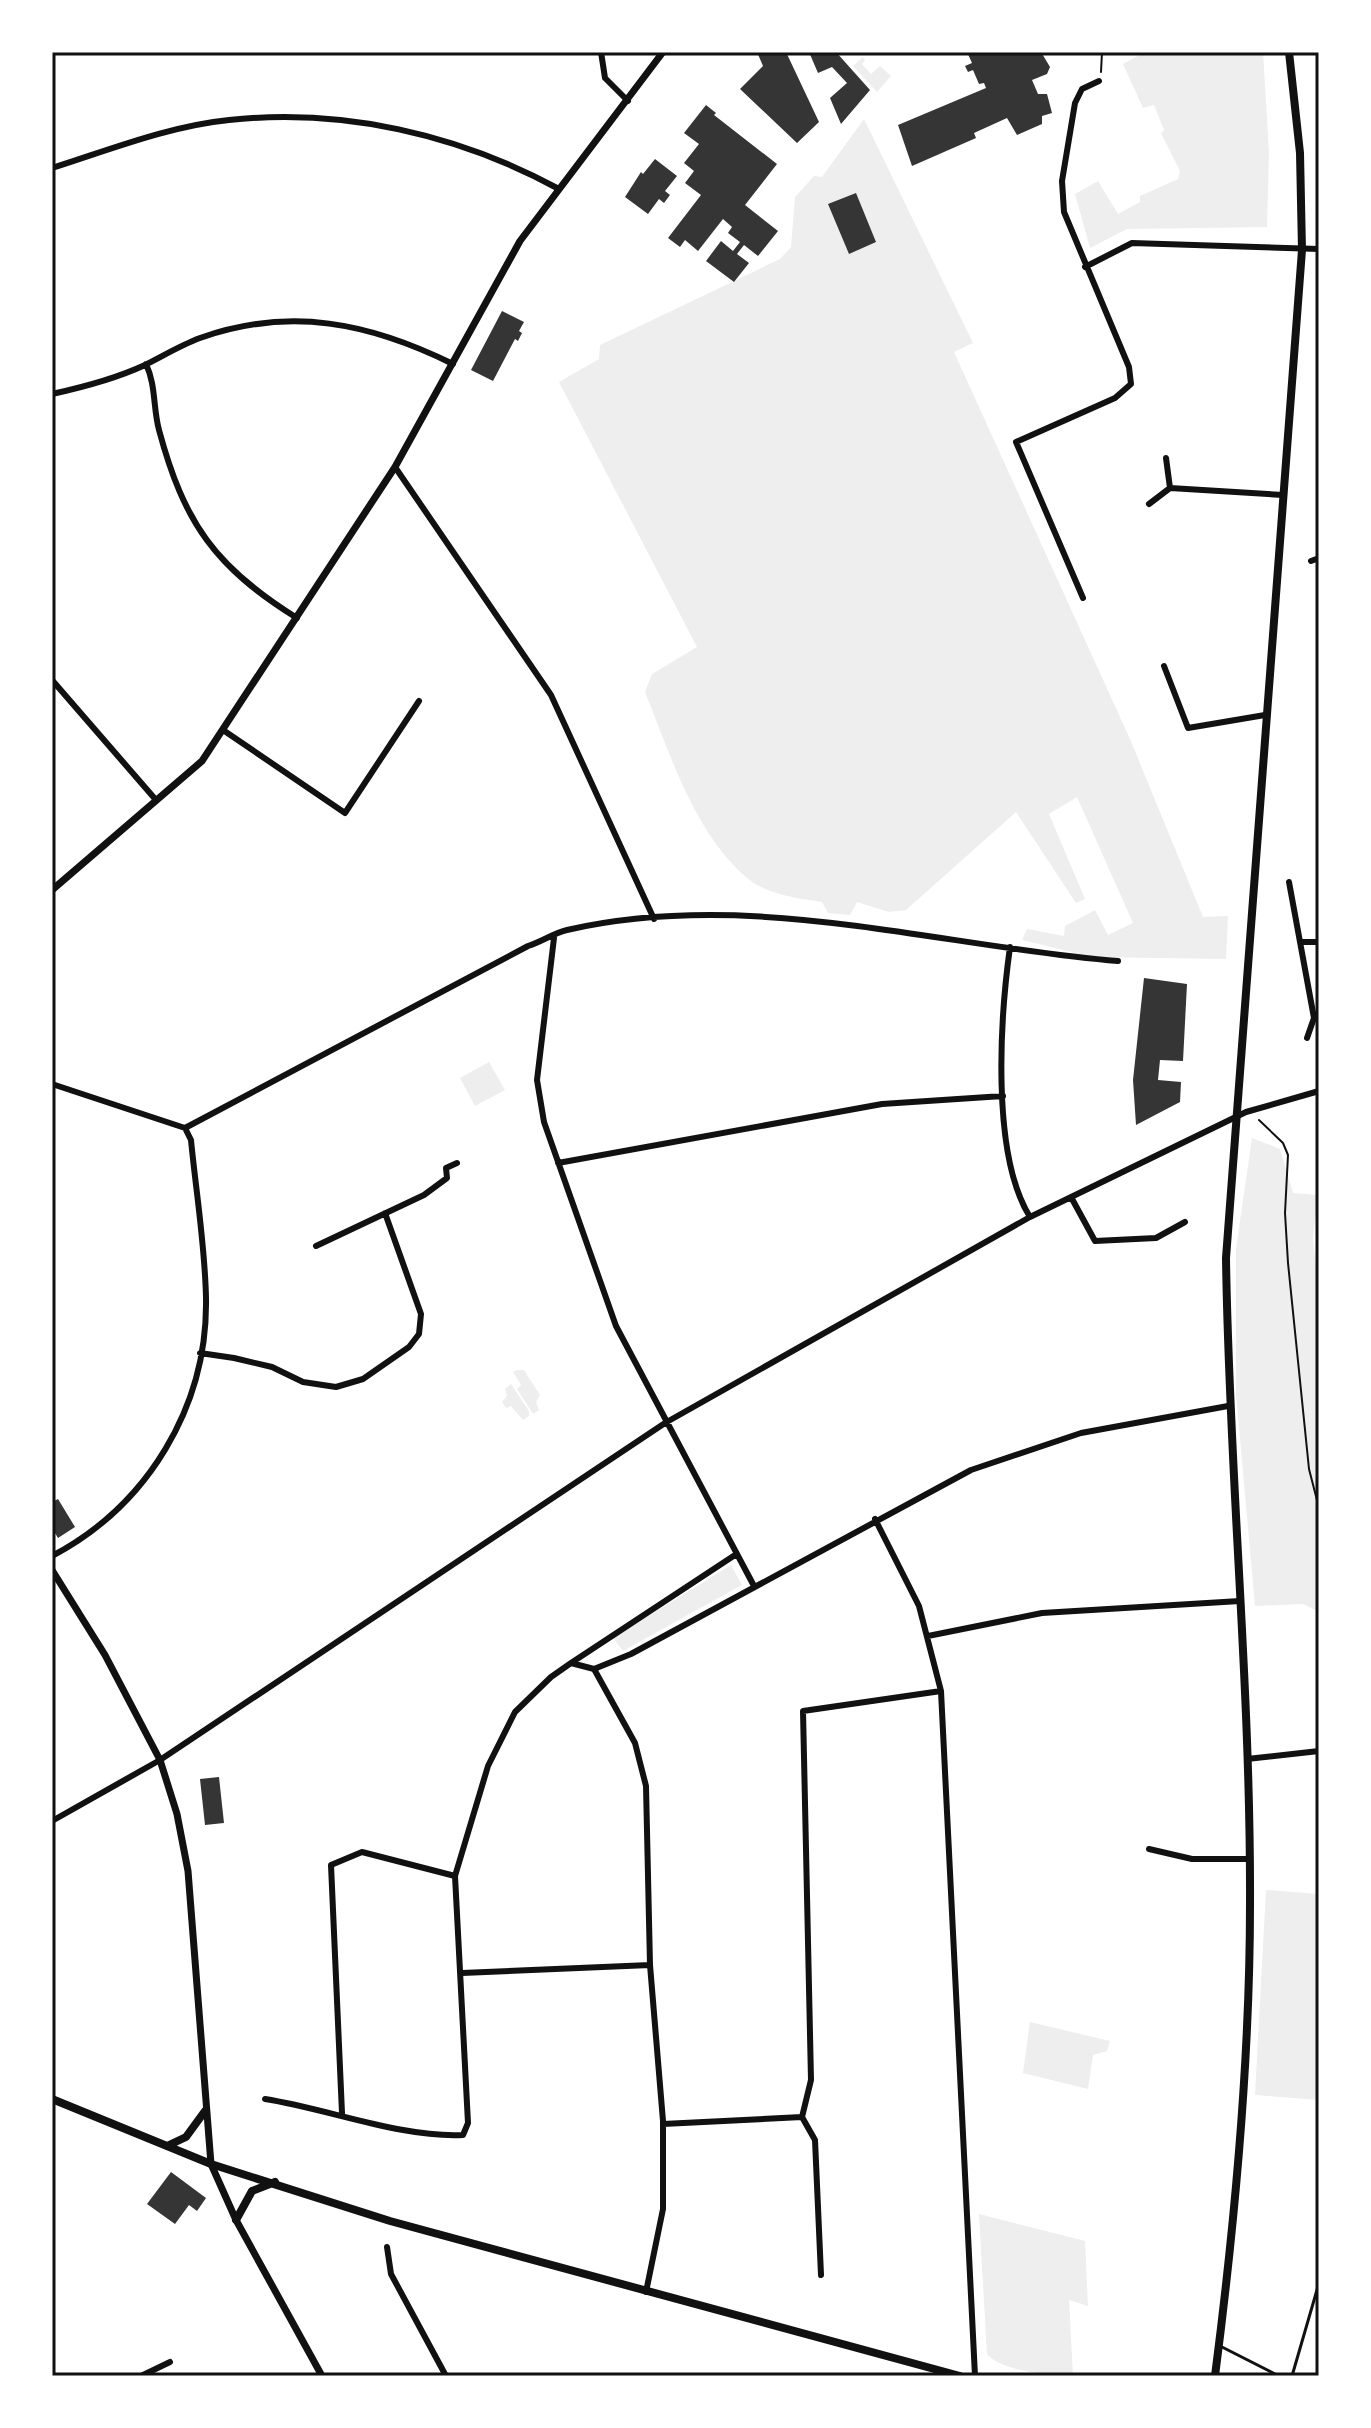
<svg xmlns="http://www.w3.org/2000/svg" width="1371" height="2428" font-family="'Varela Round',sans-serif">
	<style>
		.green { fill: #eee }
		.building { fill: #353535 }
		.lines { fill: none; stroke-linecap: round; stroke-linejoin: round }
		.path { stroke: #111; stroke-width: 2 }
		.service { stroke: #111; stroke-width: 3 }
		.minor { stroke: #111; stroke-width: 6 }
		.tertiary { stroke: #111; stroke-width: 7 }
		.secondary { stroke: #111; stroke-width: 8 }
		.neatline { fill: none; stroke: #111; stroke-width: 3 }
	</style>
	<rect width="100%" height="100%" fill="#fff"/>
	<path class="green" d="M 1145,52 L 1263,52 L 1269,153 L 1267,227 L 1127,229 L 1090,248 L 1075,194 L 1098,181 L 1118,214 L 1140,202 L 1140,196 L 1178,179 L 1180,171 L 1161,133 L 1164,130 L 1154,105 L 1143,108 L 1123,64 Z
		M 863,57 L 865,60 L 862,64 L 871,74 L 880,66 L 891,76 L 877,92 L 853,66 Z
		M 864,119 L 973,343 L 954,352 L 1130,739 L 1203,917 L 1228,916 L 1226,959 L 1092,957 L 1022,940 L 1027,929 L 1064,936 L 1065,926 L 1095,910 L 1108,935 L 1133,923 L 1077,797 L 1049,814 L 1085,899 L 1076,903 L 1016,812 L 906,910 L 889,912 L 857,902 L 850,915 L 828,913 L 822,902 C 797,898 766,895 746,877 C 694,832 670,754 645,692 L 652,674 L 697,647 L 559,382 L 599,359 L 600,345 L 780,259 L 791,247 L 795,197 L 814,176 L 822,177 Z
		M 489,1062 L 505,1090 L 475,1106 L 460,1078 Z
		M 1252,1138 L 1280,1149 L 1293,1193 L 1318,1195 L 1313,1238 L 1319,1292 L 1319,1612 L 1303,1604 L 1255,1606 L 1236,1394 L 1236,1249 Z
		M 517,1370 L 524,1370 L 540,1395 L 536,1402 L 539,1410 L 533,1414 L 517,1389 L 521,1385 L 513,1372 Z
		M 511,1384 L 529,1411 L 529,1416 L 523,1420 L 511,1406 L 506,1408 L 502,1402 L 507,1396 L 505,1389 Z
		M 731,1565 L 742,1585 L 623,1651 L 613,1638 Z
		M 1266,1890 L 1319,1894 L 1319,2100 L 1255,2095 Z
		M 1030,2022 L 1110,2041 L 1107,2051 L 1093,2055 L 1088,2089 L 1023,2073 Z
		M 979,2214 L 1085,2241 L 1088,2306 L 1069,2300 L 1073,2376 C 1052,2376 1000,2371 987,2354 Z"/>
	<path class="building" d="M 757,52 L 786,52 L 819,122 L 797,143 L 740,89 L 763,66 Z
		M 809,52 L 836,52 L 870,90 L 841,124 L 830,98 L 847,83 L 832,67 L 818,73 Z
		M 967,52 L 1041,52 L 1050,67 L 1047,74 L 1032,80 L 1038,94 L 1047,94 L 1052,113 L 1042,116 L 1042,124 L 1017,135 L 1007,118 L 974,133 L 976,138 L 912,166 L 898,125 L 986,88 L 984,83 L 979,84 L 973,70 L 968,72 L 965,66 L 972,63 Z
		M 706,105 L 716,113 L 714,115 L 777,164 L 745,205 L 778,231 L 758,256 L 744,245 L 737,254 L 749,263 L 734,282 L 706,261 L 721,241 L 733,251 L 740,242 L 728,233 L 732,227 L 723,219 L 698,251 L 685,240 L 680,247 L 668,238 L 701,195 L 685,183 L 694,171 L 684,163 L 699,144 L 684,133 Z
		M 655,159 L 677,176 L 665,191 L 670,195 L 664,203 L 659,199 L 648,214 L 625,197 L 641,172 L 643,174 Z
		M 856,193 L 876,242 L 849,254 L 828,204 Z
		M 502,311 L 524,322 L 519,331 L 522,333 L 518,341 L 515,339 L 493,381 L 471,370 Z
		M 1144,978 L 1187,984 L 1183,1061 L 1160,1060 L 1158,1080 L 1181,1082 L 1180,1102 L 1136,1125 L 1133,1080 Z
		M 58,1499 L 75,1527 L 58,1538 L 52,1528 L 52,1502 Z
		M 219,1777 L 224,1823 L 205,1825 L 200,1779 Z
		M 171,2172 L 206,2198 L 197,2211 L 189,2205 L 175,2224 L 147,2204 Z"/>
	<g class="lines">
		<path class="path" d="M 1101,72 L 1102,52
			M 1259,1120 L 1283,1143 L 1288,1155 L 1285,1213 L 1288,1263 L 1309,1469 L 1319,1508"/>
		<path class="service" d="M 1222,2347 L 1279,2376
			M 1292,2376 L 1319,2283"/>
		<path class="minor" d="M 601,52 L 605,78 L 628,101
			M 52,168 C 109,150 169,126 229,120 C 343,108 458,134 559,189
			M 1085,267 L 1132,243 L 1319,249
			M 146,364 C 156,385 153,408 159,430 C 184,523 215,567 297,618
			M 52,394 C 84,387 115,379 145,365 C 163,356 181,345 200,338 C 290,306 370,323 453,364
			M 1166,458 L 1170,488 L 1283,495
			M 395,467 L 551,695 L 654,919
			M 1149,504 L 1170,488
			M 1311,561 L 1319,558
			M 1083,598 L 1016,442 L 1115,398 L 1131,384 L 1129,367 L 1064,212 L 1062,181 L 1075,103 L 1082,89 L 1099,81
			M 1164,666 L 1188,728 L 1265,715
			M 52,680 L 156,800
			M 223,730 L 345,813 L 419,701
			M 1289,882 L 1314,1018 L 1307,1038
			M 554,938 L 537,1080 L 544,1122 L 616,1326 L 754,1586
			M 1301,942 L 1319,942
			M 1010,947 C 1000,1019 991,1155 1030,1217
			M 52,1084 L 185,1128 L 191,1140 C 196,1192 205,1245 206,1298 C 208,1407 147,1506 52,1556
			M 185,1128 L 528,946 C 541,942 554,933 567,930 C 750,888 936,946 1118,961
			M 558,1163 L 882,1104 L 1003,1096
			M 1071,1197 L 1095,1241 L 1156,1238 L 1185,1222
			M 316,1246 L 424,1195 L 447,1178 L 446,1168 L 457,1163
			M 200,1353 L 234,1358 L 272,1367 L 303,1382 L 336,1387 L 363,1379 L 409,1347 L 419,1334 L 421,1314 L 385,1213
			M 875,1519 L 919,1606 L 941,1691 L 975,2376
			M 928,1636 L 1042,1613 L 1240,1601
			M 571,1663 L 735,1555
			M 594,1669 L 635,1743 L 646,1786 L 650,1965 L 663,2121 L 663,2209 L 646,2292
			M 1247,1759 L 1319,1751
			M 52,1821 L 160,1760 L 665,1423 L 1030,1217 L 1246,1112 L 1319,1091
			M 1149,1849 L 1192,1859 L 1249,1859
			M 462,1973 L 650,1965
			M 265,2099 C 329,2109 401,2138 463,2135 L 468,2123 L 455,1876 L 488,1766 L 515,1712 L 551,1677 L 571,1663 L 594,1669 L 631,1654 L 971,1470 L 1081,1433 L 1228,1406
			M 342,2113 L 331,1865 L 362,1852 L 455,1876
			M 802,2117 L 811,2080 L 803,1711 L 941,1691
			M 663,2124 L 802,2117 L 815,2140 L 821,2275
			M 387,2247 L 391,2274 L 446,2376
			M 141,2376 L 170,2362"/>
		<path class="tertiary" d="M 52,890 L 202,761 L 395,467 L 520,241 L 663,52
			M 52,1570 L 105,1655 L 160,1760 L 177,1814 L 188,1871 L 211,2164 L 236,2220 L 322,2376"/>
		<path class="secondary" d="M 52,2099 L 211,2164 L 390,2221 L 960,2376
			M 167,2146 L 186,2137 L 205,2111
			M 236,2220 L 252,2191 L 275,2182
			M 1215,2376 C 1235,2221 1250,2062 1250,1905 C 1251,1689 1229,1474 1226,1258 L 1302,250 L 1300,153 L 1289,52"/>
	</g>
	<rect width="1371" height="2428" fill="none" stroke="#ffffff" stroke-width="108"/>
	<rect x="54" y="54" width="1263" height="2320" class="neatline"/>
</svg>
